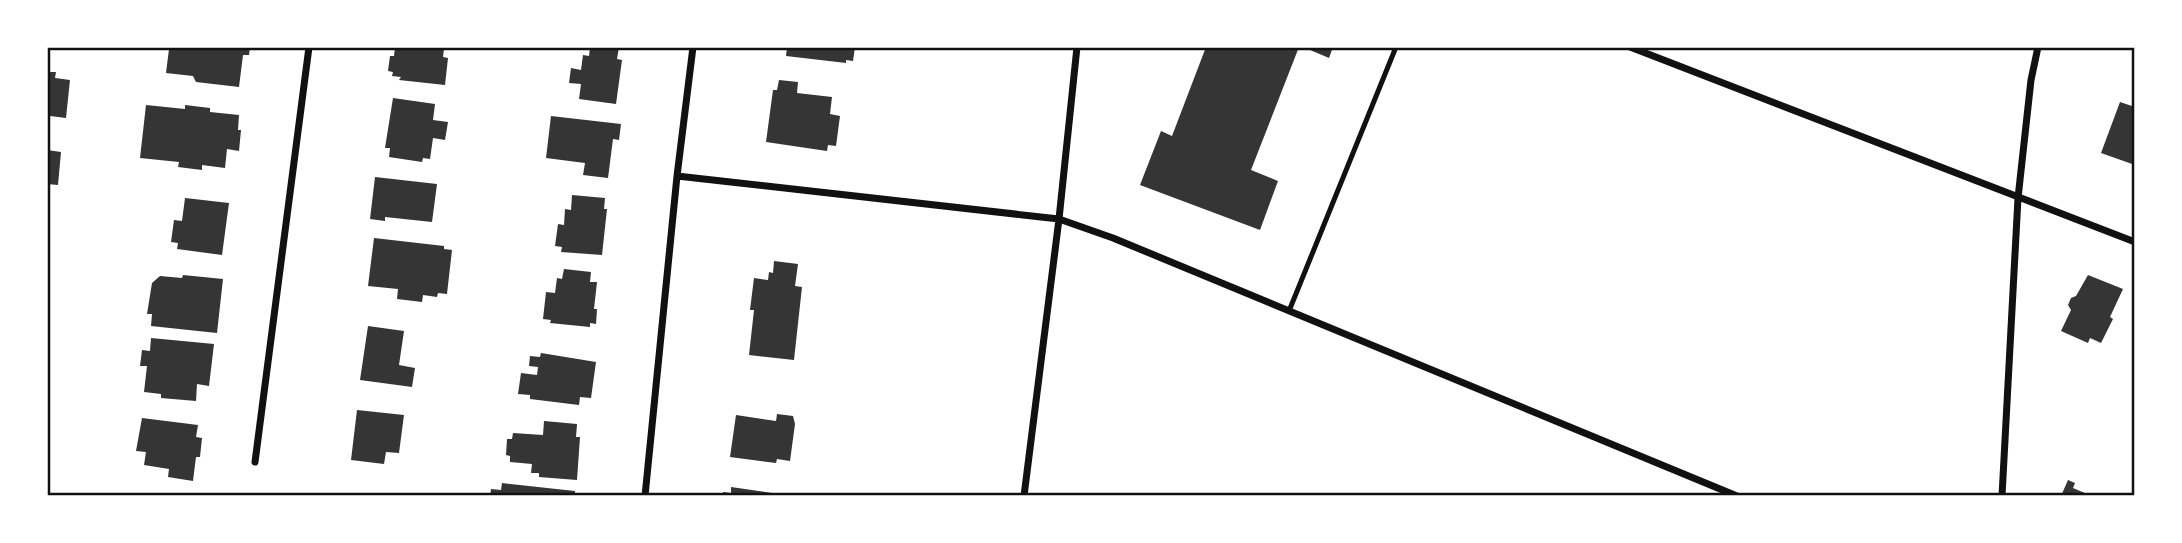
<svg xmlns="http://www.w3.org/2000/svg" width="2182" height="543" font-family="Signika,sans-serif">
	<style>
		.building { fill: #353535 }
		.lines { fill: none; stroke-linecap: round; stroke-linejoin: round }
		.service { stroke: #111; stroke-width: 5 }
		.minor { stroke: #111; stroke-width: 7 }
		.neatline { fill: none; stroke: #111; stroke-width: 2.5 }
	</style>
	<rect width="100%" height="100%" fill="#fff"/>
	<path class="building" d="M 185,47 L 250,47 L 249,55 L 243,55 L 239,87 L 196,82 L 193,76 L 166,73 L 169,49 L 185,50 Z
		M 395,47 L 444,49 L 443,57 L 448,58 L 445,85 L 399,80 L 401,77 L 392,76 L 393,72 L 388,71 L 390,56 L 394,56 Z
		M 590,47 L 619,47 L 617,59 L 622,60 L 616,104 L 579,99 L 581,84 L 569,83 L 571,68 L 581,70 L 583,55 L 589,56 Z
		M 787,47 L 855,47 L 853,61 L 846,60 L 846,63 L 786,56 Z
		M 1206,47 L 1299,47 L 1251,170 L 1278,181 L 1260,230 L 1140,185 L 1161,131 L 1172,136 Z
		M 1303,47 L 1333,47 L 1329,58 Z
		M 47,72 L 56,72 L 55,78 L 70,80 L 66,118 L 50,116 L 49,123 L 47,123 Z
		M 779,80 L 798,82 L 797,93 L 832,97 L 830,114 L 840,116 L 836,146 L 828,145 L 827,151 L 766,142 L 773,90 L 777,90 Z
		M 393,98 L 435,104 L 433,120 L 448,122 L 445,140 L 433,138 L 430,159 L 423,158 L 422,162 L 389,157 L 390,148 L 385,148 Z
		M 2120,102 L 2135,107 L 2135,165 L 2101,153 Z
		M 146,105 L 185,109 L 185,105 L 210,108 L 210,112 L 239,115 L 238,130 L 241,130 L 239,151 L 227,149 L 225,168 L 202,165 L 202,170 L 178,167 L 179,162 L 140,158 Z
		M 551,116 L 621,124 L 619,140 L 613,139 L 608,178 L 583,175 L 585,163 L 546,158 Z
		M 47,150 L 61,152 L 58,185 L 47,184 Z
		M 375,177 L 437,184 L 432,222 L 385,217 L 385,221 L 370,219 Z
		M 572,195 L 605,198 L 604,209 L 607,209 L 602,255 L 561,252 L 562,247 L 555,246 L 558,224 L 564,225 L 565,209 L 571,210 Z
		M 185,198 L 229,203 L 222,255 L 177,249 L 178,243 L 171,242 L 174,220 L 182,221 Z
		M 374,238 L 444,246 L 444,249 L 452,250 L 447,294 L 438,293 L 437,297 L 423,295 L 422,302 L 397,299 L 398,289 L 368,286 Z
		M 774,261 L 798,264 L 795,286 L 802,287 L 794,360 L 749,355 L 754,310 L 750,310 L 754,278 L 768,280 L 769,272 L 773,273 Z
		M 564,269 L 591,272 L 590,282 L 597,282 L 594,309 L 597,309 L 596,324 L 590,323 L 590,327 L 550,323 L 551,320 L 543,319 L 546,292 L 555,293 L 557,278 L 562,279 Z
		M 183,275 L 223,279 L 217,333 L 151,326 L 152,314 L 147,314 L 152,283 L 160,276 L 182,278 Z
		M 2088,275 L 2123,289 L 2110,317 L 2113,319 L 2101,343 L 2090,338 L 2088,343 L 2061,331 L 2071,310 L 2068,305 L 2071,298 L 2076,296 Z
		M 368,326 L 404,331 L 399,365 L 415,368 L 412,387 L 360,380 Z
		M 151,338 L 214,344 L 209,386 L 197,384 L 196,401 L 161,398 L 161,394 L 144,392 L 147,366 L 140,366 L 142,350 L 150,351 Z
		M 541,353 L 596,362 L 591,398 L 580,397 L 579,405 L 530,399 L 530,395 L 518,394 L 521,373 L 537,375 L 538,367 L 529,366 L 530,356 L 540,357 Z
		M 357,410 L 404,415 L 399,453 L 386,452 L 384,464 L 351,460 Z
		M 777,414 L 793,416 L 795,424 L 790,461 L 777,459 L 776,463 L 730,457 L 736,415 L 776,421 Z
		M 142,418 L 198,425 L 196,437 L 202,438 L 200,457 L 196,457 L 193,481 L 168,477 L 169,469 L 144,465 L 146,452 L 136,451 Z
		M 544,421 L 577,424 L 576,437 L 580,437 L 577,480 L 539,477 L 539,473 L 531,473 L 532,464 L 510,462 L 510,456 L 506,455 L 507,439 L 512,439 L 513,433 L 543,435 Z
		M 2068,480 L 2075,483 L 2073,488 L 2092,496 L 2061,496 Z
		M 502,483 L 575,491 L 575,496 L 490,496 L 491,489 L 501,490 Z
		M 731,487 L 779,494 L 779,496 L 723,496 L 723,492 L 731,493 Z"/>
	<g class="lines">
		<path class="service" d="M 1289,311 L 1396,47"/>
		<path class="minor" d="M 1630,47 L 2135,242
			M 677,176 L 1059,219 L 1113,238 L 1737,496
			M 255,462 L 309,47
			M 645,496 L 677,176 L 693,47
			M 1024,496 L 1059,219 L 1077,47
			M 2002,496 L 2018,198 L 2031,80 L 2038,47"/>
	</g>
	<rect width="2182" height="543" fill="none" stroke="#ffffff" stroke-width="98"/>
	<rect x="49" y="49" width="2084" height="445" class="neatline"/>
</svg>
